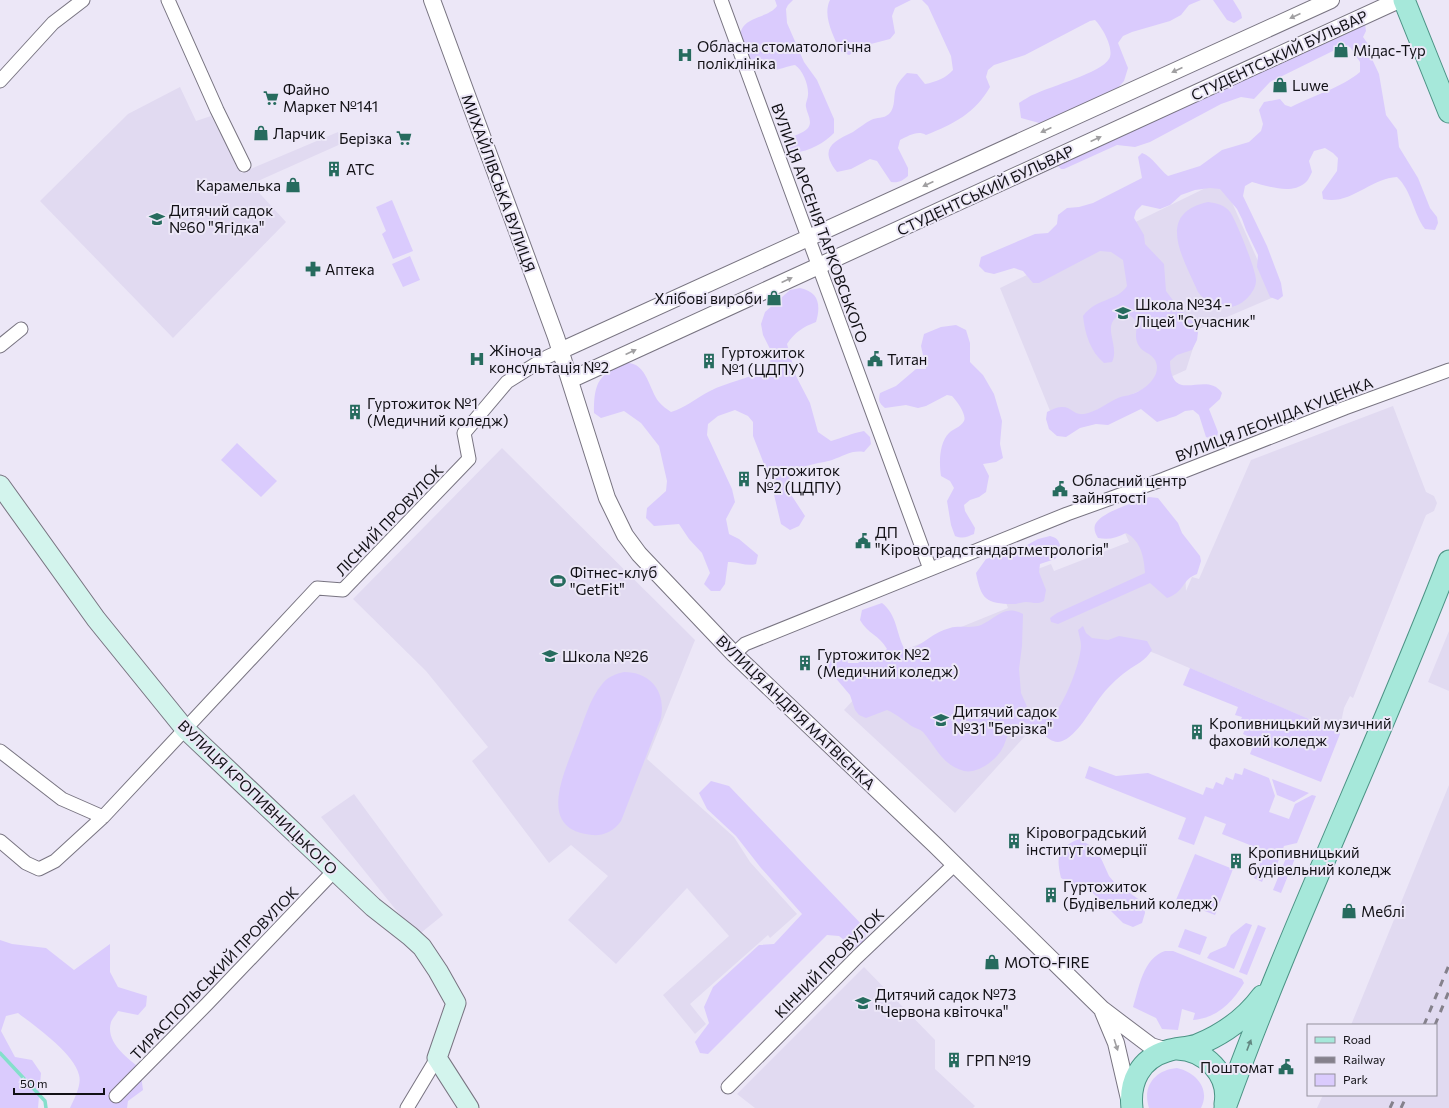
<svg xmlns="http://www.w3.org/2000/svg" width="1449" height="1108" font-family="Commissioner,sans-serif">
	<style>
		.built { fill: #e1daf1 }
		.green { fill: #dacbfd }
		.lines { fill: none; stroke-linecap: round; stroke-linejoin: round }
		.stream { stroke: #84dfcb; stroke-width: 3.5 }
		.minor-casing { stroke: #787481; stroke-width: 15 }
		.tertiary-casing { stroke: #787481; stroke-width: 18 }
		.secondary-casing { stroke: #787481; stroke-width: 21 }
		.primary-casing { stroke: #4c9385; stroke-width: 23 }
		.minor { stroke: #fff; stroke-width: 13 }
		.tertiary { stroke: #fff; stroke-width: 16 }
		.secondary { stroke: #d3f4ed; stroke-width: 19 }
		.primary { stroke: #a6e8da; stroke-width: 21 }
		.rail { stroke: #85818c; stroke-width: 3; stroke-dasharray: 7 7; stroke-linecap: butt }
		.oneway { fill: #a09fa1 }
		.oneway2 { fill: #638781 }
		.labels { text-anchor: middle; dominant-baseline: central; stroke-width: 4; stroke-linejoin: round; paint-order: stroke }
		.poi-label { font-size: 15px; fill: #111015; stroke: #ece7f7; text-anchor: start }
		.street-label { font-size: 15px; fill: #111015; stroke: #ece7f7 }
	</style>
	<rect width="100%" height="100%" fill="#ece7f7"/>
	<path class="built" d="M 180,87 L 196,121 L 211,116 L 241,173 L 338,132 L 343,143 L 251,184 L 286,222 L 173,338 L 40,201 L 128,114 Z
		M 1222,180 L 1274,297 L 1199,329 L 1186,370 L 1057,428 L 1000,288 Z
		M 1393,406 L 1426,492 L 1434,496 L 1437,503 L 1434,511 L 1426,515 L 1353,698 L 1350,696 L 1344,708 L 1339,732 L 1159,655 L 1126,642 L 1069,725 L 1037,723 L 955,813 L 844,710 L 897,653 L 1008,608 L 995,574 L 1035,570 L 1051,564 L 1054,571 L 1129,542 L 1125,533 L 1166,517 L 1185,568 L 1186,591 L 1192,577 L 1199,579 L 1251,460 Z
		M 502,448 L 695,640 L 647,759 L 734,837 L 750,862 L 797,914 L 770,938 L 768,935 L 690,1004 L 706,1024 L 695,1034 L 663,995 L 729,936 L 687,888 L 616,964 L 568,920 L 608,876 L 571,845 L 549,863 L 472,761 L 488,747 L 426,671 L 353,599 Z
		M 1449,631 L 1449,691 L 1428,682 Z
		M 1449,785 L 1449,1108 L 1317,1108 L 1323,1095 L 1436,1095 L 1436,1025 L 1351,1025 Z
		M 354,794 L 443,915 L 417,936 L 321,817 Z
		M 864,967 L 935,1040 L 935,1069 L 975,1106 L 973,1108 L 755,1108 L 737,1094 Z"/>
	<path class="green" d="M 775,0 L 793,0 L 788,5 L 786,9 L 787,23 L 804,62 L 817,80 L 834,119 L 834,133 C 824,143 806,154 791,152 L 787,146 L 786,140 C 792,136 804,133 808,128 C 813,121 807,114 806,107 C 805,103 808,99 808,95 C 809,86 803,70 795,65 C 785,66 775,73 765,69 C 751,64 733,41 743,27 C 751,16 769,17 777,6 Z
		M 830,0 L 911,0 L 895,8 L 892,16 L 895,33 L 890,39 L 867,45 L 849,55 L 840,51 C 834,36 822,16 830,0 Z
		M 922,0 L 1201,0 L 1189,5 L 1181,15 L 1170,21 L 1132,32 L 1123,36 L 1118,43 L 1128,68 L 1124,81 L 1115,91 L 1043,124 L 1021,118 L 1019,103 C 1024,100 1029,96 1035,94 C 1051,86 1101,73 1109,59 C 1115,49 1102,27 1095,20 L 1090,21 L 1025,55 L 994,65 L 988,70 L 986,77 L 990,87 C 975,113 954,124 926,135 C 917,130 909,136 900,140 L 898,148 L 908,168 L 908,176 C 902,181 899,183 891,182 L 877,161 L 870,159 L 851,169 L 837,172 C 819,149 832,142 853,132 C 859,128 865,123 871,120 C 877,117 883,119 889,114 C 896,107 893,96 896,88 C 898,82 903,77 907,73 L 917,74 L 925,84 C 936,82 946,78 953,70 L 951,56 L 928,6 Z
		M 1213,0 L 1233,0 L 1241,13 L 1242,18 L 1234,23 L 1227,20 Z
		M 1365,24 L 1366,31 L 1363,37 L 1368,44 L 1372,59 L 1379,74 L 1386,115 L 1397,130 L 1399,147 L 1418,178 L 1430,208 L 1437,217 L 1438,223 L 1435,230 L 1425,229 C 1413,213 1412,191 1397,177 C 1371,178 1349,206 1323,199 L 1322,192 L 1337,171 L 1338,158 L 1333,153 L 1325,148 L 1314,151 L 1309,161 L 1312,172 C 1310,176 1308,181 1305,183 C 1291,195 1267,186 1252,182 L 1245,186 L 1243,196 L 1267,246 L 1281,283 L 1283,296 L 1278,300 L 1270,297 L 1257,267 L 1258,255 L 1246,230 L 1242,219 L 1237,209 L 1220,189 L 1210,188 L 1195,190 L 1181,195 L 1170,205 L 1160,209 L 1142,205 L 1136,211 L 1134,218 L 1144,235 L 1145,244 L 1164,264 L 1166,291 L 1178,307 L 1194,323 L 1198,332 L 1197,340 L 1192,350 L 1177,355 L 1170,361 C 1171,407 1206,369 1222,393 L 1220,399 L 1209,409 L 1218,432 L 1217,437 L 1212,439 L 1206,437 L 1199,415 L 1193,410 L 1185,411 L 1176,416 L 1157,422 L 1141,409 L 1108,425 L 1096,424 L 1080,428 L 1066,437 L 1057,436 L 1049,429 L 1046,419 L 1047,412 C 1072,399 1069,416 1084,414 C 1096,412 1107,403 1118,398 C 1122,396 1128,396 1132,394 C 1145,390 1163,375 1155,360 C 1151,353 1142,352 1139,346 C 1130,332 1146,322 1125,313 C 1097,322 1121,344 1112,362 L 1104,363 C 1090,351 1085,334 1083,316 C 1096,298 1118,301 1127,286 L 1123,260 L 1111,252 L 1100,251 L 1039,283 L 1033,283 L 1023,271 L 1014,268 L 994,274 L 985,272 L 979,266 L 981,257 L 1035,234 L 1048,233 L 1057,224 L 1058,215 L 1067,208 L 1079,207 L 1093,203 L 1142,178 L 1138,157 L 1142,153 C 1153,157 1159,169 1168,176 L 1200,166 L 1222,150 L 1249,142 L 1261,131 L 1263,124 L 1259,110 L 1264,102 L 1280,99 L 1285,105 L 1291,107 C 1312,96 1343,87 1360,72 L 1360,62 L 1350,47 L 1343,46 L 1270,82 L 1254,99 L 1241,97 L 1221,104 L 1150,142 L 1135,147 L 1117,145 L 1064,169 L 1061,169 L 1057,165 Z
		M 392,200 L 413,251 L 393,259 L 382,234 L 386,231 L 376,207 Z
		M 1208,202 C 1216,203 1225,205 1230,212 C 1236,220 1257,272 1256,281 C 1256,286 1253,291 1250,295 C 1235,314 1211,310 1198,292 C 1184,259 1154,214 1208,202 Z
		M 410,256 L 420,280 L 403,287 L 392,264 Z
		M 800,288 C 819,292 821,305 816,322 C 803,327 795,332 787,344 L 796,376 L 810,403 L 818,432 L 831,441 C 842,438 852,433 864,431 L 870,437 L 871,444 L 864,452 C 851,450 844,456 832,460 C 820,464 797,464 790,477 C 788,481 788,486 788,490 L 805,516 L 799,526 L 790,530 L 781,524 L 771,482 L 753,436 L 753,422 L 748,416 L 735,410 L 718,416 L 708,424 L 707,435 L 732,489 L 735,502 L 726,519 L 729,534 L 739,539 L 758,555 L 756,564 C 746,567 738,561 728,562 L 725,584 L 720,591 L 711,591 L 704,584 L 710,573 L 702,553 L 689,539 L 679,524 L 654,526 L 646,518 L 647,508 L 666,491 L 667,481 L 659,446 L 641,423 L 624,411 L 601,418 L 594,413 C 594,398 594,380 609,372 C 613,370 620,364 625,363 C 647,361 649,390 659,402 C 662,406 667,409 671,412 C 685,408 696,398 710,391 C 730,381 753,379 770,365 L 771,351 L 763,335 L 761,324 L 765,312 L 790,290 Z
		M 956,325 L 966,330 L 970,343 L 970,362 L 983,375 L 994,394 L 1002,421 L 1000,444 L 1003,458 L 996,462 L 983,464 L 989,476 L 986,492 L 979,497 L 970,500 L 964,505 L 965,511 L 975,528 L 974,534 C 967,537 963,539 955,536 L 951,525 L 947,501 L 954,488 L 950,481 L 941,476 C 939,463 939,443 949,433 C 953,429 961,427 964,421 C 967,415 957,401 952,396 L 947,395 L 926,406 L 918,408 L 906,405 L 885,408 C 879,403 878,401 880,393 L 896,386 L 916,369 L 926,369 L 921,346 L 924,334 L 941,327 Z
		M 237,443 L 277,481 L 261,497 L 221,460 Z
		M 1149,497 L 1158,498 L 1178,523 L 1182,533 L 1200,556 L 1201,561 L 1197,574 C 1181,580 1186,591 1167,598 L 1150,583 L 1058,624 L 1051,622 L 1050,618 L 1057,613 L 1145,573 C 1144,557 1141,541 1126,533 C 1116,538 1109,540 1098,538 C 1095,533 1093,528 1096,523 C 1104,511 1136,502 1149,497 Z
		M 1050,536 C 1059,538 1060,543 1061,552 L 1055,559 L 1040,564 L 1039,572 L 1046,590 L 1044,601 C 1036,605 1033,602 1026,602 C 1022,602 1018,604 1013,604 C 986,604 981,599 976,573 L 986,559 L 1018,550 L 1038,539 Z
		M 882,603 C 897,615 896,632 904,648 L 910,650 C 925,643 932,633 950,628 C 960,625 971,629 981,625 C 997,618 1004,604 1023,614 L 1022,646 L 1019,669 L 1021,693 L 1028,709 L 1038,718 L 1051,718 C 1064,705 1080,665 1081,646 C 1081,641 1079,635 1078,630 L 1083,626 L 1086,633 L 1092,638 L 1108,640 L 1119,636 L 1147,641 L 1152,650 C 1144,662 1138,663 1127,671 C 1116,679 1107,688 1099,699 C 1090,711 1074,741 1058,742 C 1042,742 1037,715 1016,726 C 1007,730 1007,741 1002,749 C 996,760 978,774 964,771 C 942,765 936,747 923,732 C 920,729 914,728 910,725 C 902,719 896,714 887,710 L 866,718 L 859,715 L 855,710 L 850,695 L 828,669 L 829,658 L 838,654 L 845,653 L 848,663 L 858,663 L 866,656 L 880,655 L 887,649 C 879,635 868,634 860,620 L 862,610 Z
		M 1190,668 L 1339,732 L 1340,734 L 1321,782 L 1250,754 L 1253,746 L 1247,744 L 1249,737 L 1243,734 L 1246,727 L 1239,724 L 1242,717 L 1235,715 L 1238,707 L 1183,685 Z
		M 624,672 C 651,672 666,692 661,718 L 621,821 C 614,831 604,836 592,835 C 535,830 565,772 576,741 C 584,722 589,699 603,683 C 609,676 616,674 624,672 Z
		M 1089,766 L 1116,776 L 1148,773 L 1203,795 L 1206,787 L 1213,789 L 1216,782 L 1223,785 L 1226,777 L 1233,780 L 1235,773 L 1242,775 L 1244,768 L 1269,778 L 1275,796 L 1269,812 L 1289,819 L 1295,804 L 1312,795 L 1316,796 L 1297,843 L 1284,846 L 1273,875 L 1266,872 L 1262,882 L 1254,878 L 1265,851 L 1222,834 L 1226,824 L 1205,816 L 1194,845 L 1178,839 L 1186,818 L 1085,778 Z
		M 1272,779 L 1309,793 L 1294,802 L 1277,795 Z
		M 711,781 L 729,786 L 866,929 L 865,942 L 854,948 L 839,936 L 827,935 L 708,1054 L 700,1053 L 695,1042 L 709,1023 L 704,1007 L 713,987 L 759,945 L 774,944 L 802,914 L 761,868 L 736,836 L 707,809 L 699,793 Z
		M 1079,839 L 1091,846 L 1100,856 L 1109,876 L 1114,882 L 1144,903 L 1145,913 L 1142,923 L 1133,927 L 1123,923 L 1087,887 L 1075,886 L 1061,878 C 1056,856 1057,848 1079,839 Z
		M 1294,849 L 1298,851 L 1281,893 L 1273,890 L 1286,858 Z
		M 1195,854 L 1233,869 L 1215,915 L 1176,900 Z
		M 1246,923 L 1252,925 L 1234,969 L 1207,958 L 1210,953 L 1226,946 L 1231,935 Z
		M 1258,925 L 1266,928 L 1247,975 L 1239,972 Z
		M 1185,929 L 1207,937 L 1200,955 L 1178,947 Z
		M 0,940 L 12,944 L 46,948 L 74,970 L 110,944 L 110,972 L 118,987 L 147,996 L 146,1006 L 138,1015 L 118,1011 C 116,1015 112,1019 111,1022 C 105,1042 127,1058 140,1068 L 143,1090 L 128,1101 L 127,1108 L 70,1108 C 74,1099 82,1085 79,1075 C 74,1053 36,1027 18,1013 L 6,1016 L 1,1031 L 15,1057 L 32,1060 L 41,1073 L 38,1108 L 0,1108 Z
		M 1165,951 L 1173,951 L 1242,979 L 1244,983 C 1232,1003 1217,1018 1193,1020 L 1195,1013 L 1182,1009 L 1178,1030 L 1162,1029 L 1156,1018 L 1133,1007 C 1139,988 1143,958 1165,951 Z
		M 1177,1068 C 1195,1072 1211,1088 1201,1108 L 1149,1108 C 1142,1086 1155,1070 1177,1068 Z"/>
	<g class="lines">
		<path class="stream" d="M 0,1053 L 45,1101 L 46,1108"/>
		<defs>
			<path id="minor" d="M 168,0 L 217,110 L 244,165
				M 721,0 L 930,569
				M 0,81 L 53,23 L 83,0
				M 0,346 L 21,329
				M 734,654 L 745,644 L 1067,514 L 1164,479 L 1345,408 L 1449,370
				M 0,751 L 62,799 L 103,817
				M 0,841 L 26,863 L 39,869 L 55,861 L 103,817 L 317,588 L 343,590 L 469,459 L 464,433 L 507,382 L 547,357 L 560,351
				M 728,1087 L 857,957 L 955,864
				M 116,1096 L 207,1004 L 334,871
				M 407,1108 L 437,1058"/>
			<path id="tertiary" d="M 432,0 L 556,337 L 607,498 L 625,535 L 639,554 L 734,654 L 935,845 L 1102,1009 L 1151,1046 L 1161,1049 L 1173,1049
				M 560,351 L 1331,0
				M 570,380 L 1399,0
				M 1103,1012 L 1116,1043 L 1129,1099"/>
			<path id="secondary" d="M 0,485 L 96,619 L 185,729 L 373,907 L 410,936 L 422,947 L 438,971 L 456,1003 L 437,1058 L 469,1108"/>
			<path id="primary" d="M 1404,0 L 1449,112
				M 1177,1049 C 1205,1050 1230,1074 1225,1104
				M 1132,1108 C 1129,1082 1140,1059 1167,1051 C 1176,1048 1187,1048 1197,1045 C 1224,1034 1245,1019 1262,996
				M 1225,1108 C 1292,923 1378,745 1449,561"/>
		</defs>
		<use href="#minor" class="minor-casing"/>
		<use href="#tertiary" class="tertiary-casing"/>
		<use href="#secondary" class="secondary-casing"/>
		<use href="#primary" class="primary-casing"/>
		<use href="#minor" class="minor"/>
		<use href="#tertiary" class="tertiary"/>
		<use href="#secondary" class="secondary"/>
		<use href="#primary" class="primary"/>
		<path class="rail" d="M 1424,1025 L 1449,965
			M 1435,1025 L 1449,991
			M 1390,1108 L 1396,1095
			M 1401,1108 L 1407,1095"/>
	</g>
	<defs><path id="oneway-solid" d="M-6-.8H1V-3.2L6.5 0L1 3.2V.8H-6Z"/></defs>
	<g class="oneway">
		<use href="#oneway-solid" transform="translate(1295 16) rotate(156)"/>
		<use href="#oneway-solid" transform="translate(1177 70) rotate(156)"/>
		<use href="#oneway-solid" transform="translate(1046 130) rotate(155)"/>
		<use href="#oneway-solid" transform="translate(1096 139) rotate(-25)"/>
		<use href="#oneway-solid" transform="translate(928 184) rotate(155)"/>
		<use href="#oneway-solid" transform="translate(787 280) rotate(-25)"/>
		<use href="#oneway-solid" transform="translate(631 352) rotate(-25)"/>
		<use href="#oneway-solid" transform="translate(1116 1045) rotate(72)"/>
	</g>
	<use class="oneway2" href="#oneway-solid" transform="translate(1249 1045) rotate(-69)"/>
	<defs>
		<symbol id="shop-bare" viewBox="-9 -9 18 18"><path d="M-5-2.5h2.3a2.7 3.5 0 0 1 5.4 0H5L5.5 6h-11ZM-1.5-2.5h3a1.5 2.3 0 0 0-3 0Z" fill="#266b5e" stroke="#ece7f7" stroke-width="2.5" paint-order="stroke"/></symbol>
		<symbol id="hospital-bare" viewBox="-9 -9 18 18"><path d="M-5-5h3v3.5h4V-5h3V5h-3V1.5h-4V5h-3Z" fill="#266b5e" stroke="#ece7f7" stroke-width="2.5" paint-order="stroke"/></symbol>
		<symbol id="supermarket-bare" viewBox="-9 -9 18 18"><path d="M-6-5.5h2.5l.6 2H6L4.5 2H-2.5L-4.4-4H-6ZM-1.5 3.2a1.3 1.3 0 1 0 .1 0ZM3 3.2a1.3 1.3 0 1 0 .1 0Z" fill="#266b5e" stroke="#ece7f7" stroke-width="2.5" paint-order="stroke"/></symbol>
		<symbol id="building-bare" viewBox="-9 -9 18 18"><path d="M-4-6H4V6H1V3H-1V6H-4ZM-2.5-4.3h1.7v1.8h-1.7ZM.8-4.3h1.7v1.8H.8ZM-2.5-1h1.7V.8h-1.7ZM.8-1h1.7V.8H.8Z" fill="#266b5e" stroke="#ece7f7" stroke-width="2.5" paint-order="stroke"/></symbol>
		<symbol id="school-bare" viewBox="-9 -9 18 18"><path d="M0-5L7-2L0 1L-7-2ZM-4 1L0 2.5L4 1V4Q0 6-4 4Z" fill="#266b5e" stroke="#ece7f7" stroke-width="2.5" paint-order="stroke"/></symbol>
		<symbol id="pharmacy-bare" viewBox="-9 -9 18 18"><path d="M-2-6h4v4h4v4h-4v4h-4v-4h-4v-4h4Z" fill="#266b5e" stroke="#ece7f7" stroke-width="2.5" paint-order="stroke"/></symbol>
		<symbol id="civic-bare" viewBox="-9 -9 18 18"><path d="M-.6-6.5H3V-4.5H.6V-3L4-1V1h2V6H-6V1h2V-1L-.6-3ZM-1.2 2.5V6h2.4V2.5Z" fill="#266b5e" stroke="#ece7f7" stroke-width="2.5" paint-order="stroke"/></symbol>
		<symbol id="stadium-bare" viewBox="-9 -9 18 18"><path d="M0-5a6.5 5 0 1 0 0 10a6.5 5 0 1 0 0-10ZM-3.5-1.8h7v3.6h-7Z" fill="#266b5e" stroke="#ece7f7" stroke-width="2.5" paint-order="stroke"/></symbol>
	</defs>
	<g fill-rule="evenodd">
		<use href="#shop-bare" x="1330" y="39" width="22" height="22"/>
		<use href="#hospital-bare" x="674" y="44" width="22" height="22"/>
		<use href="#shop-bare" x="1269" y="74" width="22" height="22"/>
		<use href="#supermarket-bare" x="260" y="87" width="22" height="22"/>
		<use href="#shop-bare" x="250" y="122" width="22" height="22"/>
		<use href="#supermarket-bare" x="393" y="127" width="22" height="22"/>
		<use href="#building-bare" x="323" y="158" width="22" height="22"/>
		<use href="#shop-bare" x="282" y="174" width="22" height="22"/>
		<use href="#school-bare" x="146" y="208" width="22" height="22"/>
		<use href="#pharmacy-bare" x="302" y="258" width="22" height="22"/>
		<use href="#shop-bare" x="763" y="287" width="22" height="22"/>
		<use href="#school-bare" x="1112" y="302" width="22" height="22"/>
		<use href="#hospital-bare" x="466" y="348" width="22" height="22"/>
		<use href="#civic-bare" x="864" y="348" width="22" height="22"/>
		<use href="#building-bare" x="698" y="350" width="22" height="22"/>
		<use href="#building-bare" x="344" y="401" width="22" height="22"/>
		<use href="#building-bare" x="733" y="468" width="22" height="22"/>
		<use href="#civic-bare" x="1049" y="478" width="22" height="22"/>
		<use href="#civic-bare" x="852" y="530" width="22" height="22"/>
		<use href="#stadium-bare" x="547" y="570" width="22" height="22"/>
		<use href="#school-bare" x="539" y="645" width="22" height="22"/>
		<use href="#building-bare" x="794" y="652" width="22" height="22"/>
		<use href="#school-bare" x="930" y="709" width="22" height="22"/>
		<use href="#building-bare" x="1186" y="721" width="22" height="22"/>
		<use href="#building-bare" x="1003" y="830" width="22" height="22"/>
		<use href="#building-bare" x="1225" y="850" width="22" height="22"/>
		<use href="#building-bare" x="1040" y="884" width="22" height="22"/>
		<use href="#shop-bare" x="1338" y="900" width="22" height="22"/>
		<use href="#shop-bare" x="981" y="951" width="22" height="22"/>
		<use href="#school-bare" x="852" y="992" width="22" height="22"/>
		<use href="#building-bare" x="943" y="1049" width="22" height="22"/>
		<use href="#civic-bare" x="1275" y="1056" width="22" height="22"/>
	</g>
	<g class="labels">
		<g class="poi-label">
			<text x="697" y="46">Обласна стоматологічна<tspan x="697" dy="17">поліклініка</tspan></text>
			<text x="1353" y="50">Мідас-Тур</text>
			<text x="1292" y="85">Luwe</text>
			<text x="283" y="89">Файно<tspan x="283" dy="17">Маркет №141</tspan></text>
			<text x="273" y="133">Ларчик</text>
			<text x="392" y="138" text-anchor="end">Берізка</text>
			<text x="346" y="169">АТС</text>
			<text x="281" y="185" text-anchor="end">Карамелька</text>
			<text x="169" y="210">Дитячий садок<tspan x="169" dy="17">№60 "Ягідка"</tspan></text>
			<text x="325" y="269">Аптека</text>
			<text x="762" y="298" text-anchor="end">Хлібові вироби</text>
			<text x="1135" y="304">Школа №34 -<tspan x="1135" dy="17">Ліцей "Сучасник"</tspan></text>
			<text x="489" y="350">Жіноча<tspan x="489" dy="17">консультація №2</tspan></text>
			<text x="721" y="352">Гуртожиток<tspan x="721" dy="17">№1 (ЦДПУ)</tspan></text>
			<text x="887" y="359">Титан</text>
			<text x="367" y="403">Гуртожиток №1<tspan x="367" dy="17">(Медичний коледж)</tspan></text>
			<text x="756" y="470">Гуртожиток<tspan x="756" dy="17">№2 (ЦДПУ)</tspan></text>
			<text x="1072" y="480">Обласний центр<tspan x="1072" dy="17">зайнятості</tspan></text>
			<text x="875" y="532">ДП<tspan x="875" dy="17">"Кіровоградстандартметрологія"</tspan></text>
			<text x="570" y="572">Фітнес-клуб<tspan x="570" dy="17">"GetFit"</tspan></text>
			<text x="817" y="654">Гуртожиток №2<tspan x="817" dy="17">(Медичний коледж)</tspan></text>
			<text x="562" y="656">Школа №26</text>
			<text x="953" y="711">Дитячий садок<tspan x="953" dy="17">№31 "Берізка"</tspan></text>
			<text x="1209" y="723">Кропивницький музичний<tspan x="1209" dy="17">фаховий коледж</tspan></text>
			<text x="1026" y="832">Кіровоградський<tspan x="1026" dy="17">інститут комерції</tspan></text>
			<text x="1248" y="852">Кропивницький<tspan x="1248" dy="17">будівельний коледж</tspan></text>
			<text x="1063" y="886">Гуртожиток<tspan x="1063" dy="17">(Будівельний коледж)</tspan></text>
			<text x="1361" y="911">Меблі</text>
			<text x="1004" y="962">МОТО-FIRE</text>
			<text x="875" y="994">Дитячий садок №73<tspan x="875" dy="17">"Червона квіточка"</tspan></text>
			<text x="966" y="1060">ГРП №19</text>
			<text x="1274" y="1067" text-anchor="end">Поштомат</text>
		</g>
		<g class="street-label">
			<text transform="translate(1279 55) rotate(-25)">СТУДЕНТСЬКИЙ БУЛЬВАР</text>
			<text transform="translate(499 183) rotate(70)">МИХАЙЛІВСЬКА ВУЛИЦЯ</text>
			<text transform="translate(985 190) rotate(-25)">СТУДЕНТСЬКИЙ БУЛЬВАР</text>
			<text transform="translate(820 223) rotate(70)">ВУЛИЦЯ АРСЕНІЯ ТАРКОВСЬКОГО</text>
			<text transform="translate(1274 419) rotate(-21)">ВУЛИЦЯ ЛЕОНІДА КУЦЕНКА</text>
			<text transform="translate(389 520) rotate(-46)">ЛІСНИЙ ПРОВУЛОК</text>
			<text transform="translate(796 712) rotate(44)">ВУЛИЦЯ АНДРІЯ МАТВІЄНКА</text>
			<text transform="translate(258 797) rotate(44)">ВУЛИЦЯ КРОПИВНИЦЬКОГО</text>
			<text transform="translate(829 963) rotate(-45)">КІННИЙ ПРОВУЛОК</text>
			<text transform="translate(214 973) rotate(-46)">ТИРАСПОЛЬСЬКИЙ ПРОВУЛОК</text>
		</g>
	</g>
	<rect x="1307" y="1024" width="130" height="72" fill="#ece7f7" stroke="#94919d"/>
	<rect x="1315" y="1037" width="20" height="6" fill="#a6e8da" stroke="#94919d"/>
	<text x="1343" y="1044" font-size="12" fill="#111015">Road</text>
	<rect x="1315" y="1057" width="20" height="6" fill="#85818c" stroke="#94919d"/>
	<text x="1343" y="1064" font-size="12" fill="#111015">Railway</text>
	<rect x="1315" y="1074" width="20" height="12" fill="#dacbfd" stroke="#94919d"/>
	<text x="1343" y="1084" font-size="12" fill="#111015">Park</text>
	<path d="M14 1088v6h90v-6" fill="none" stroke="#111015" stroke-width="2"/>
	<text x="20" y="1088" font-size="12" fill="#111015" stroke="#ece7f7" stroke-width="3" paint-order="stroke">50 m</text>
</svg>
